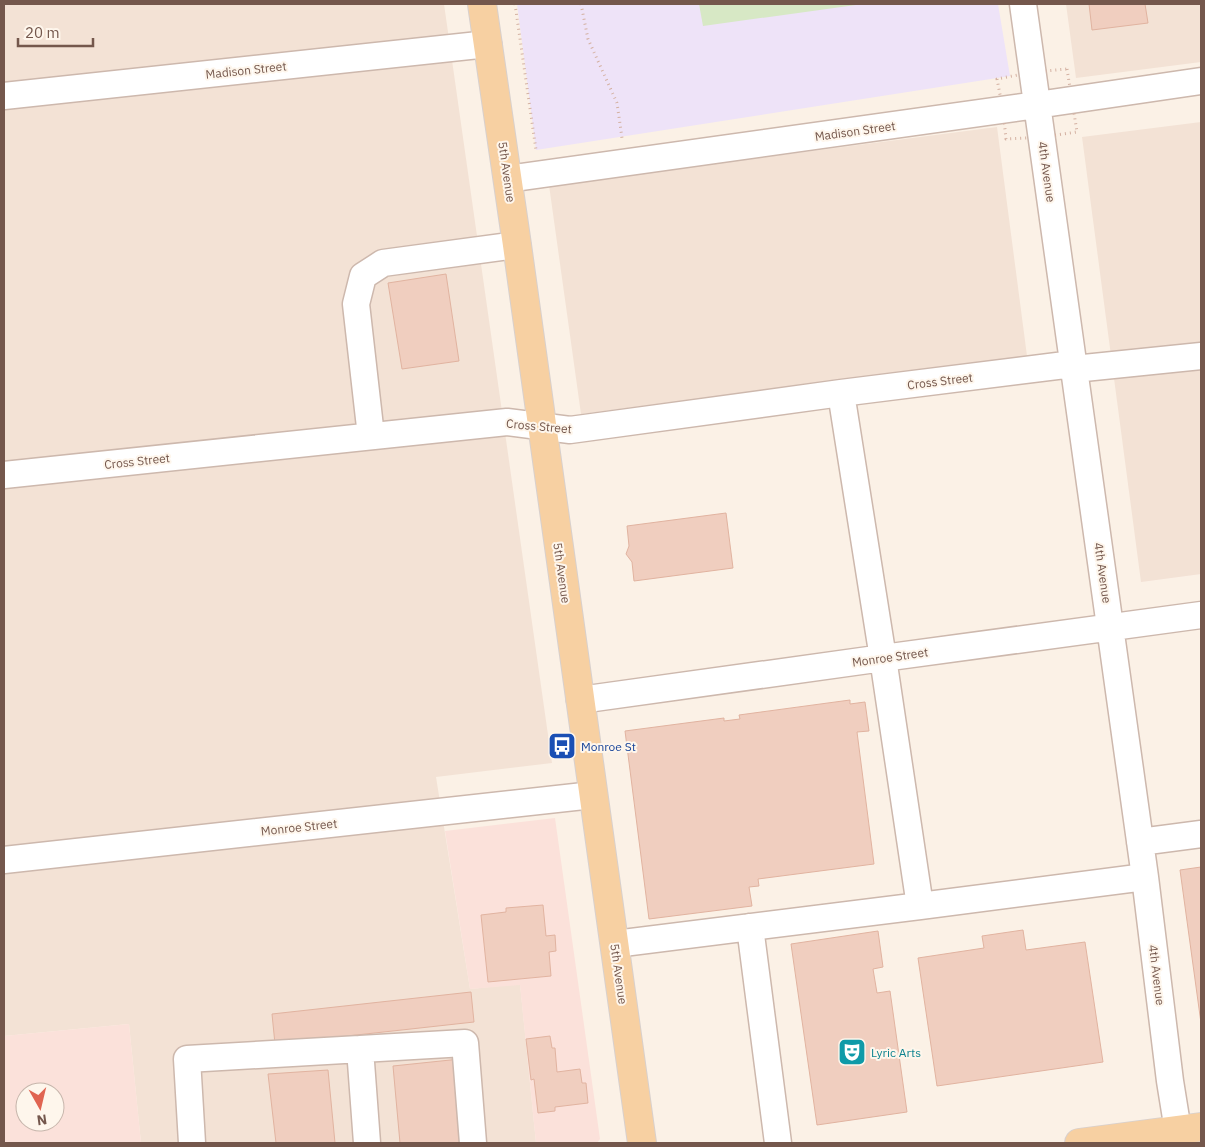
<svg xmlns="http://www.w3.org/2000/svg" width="1205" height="1147" font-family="'IBM Plex Sans',sans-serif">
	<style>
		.residential { fill: #f3e2d5 }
		.commercial { fill: #fbe1da; fill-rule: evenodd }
		.education { fill: #eee3f8 }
		.green { fill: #d7e8c5 }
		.building { fill: #f0cebf; stroke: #e1b3a0 }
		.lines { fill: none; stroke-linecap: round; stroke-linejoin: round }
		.minor-casing { stroke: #cdb8ad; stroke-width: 29 }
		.major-casing { stroke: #d8d0cd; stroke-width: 30 }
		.path { stroke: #d4b1a2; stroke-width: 3; stroke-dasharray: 1 4; stroke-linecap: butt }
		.minor { stroke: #fff; stroke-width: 26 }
		.major { stroke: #f7d0a2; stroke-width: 28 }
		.labels { text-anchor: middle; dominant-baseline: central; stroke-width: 4; stroke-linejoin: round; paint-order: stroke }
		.street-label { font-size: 12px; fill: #74574c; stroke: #fef6ec }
		.transit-label { font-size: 12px; fill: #164399; stroke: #fef6ec; text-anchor: start }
		.culture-label { font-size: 12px; fill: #0d838f; stroke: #fef6ec; text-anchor: start }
	</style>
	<rect width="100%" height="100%" fill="#fbf1e6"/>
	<path class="residential" d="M 4,4 L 444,4 L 552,763 L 436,777 L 470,989 L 520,984 L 536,1143 L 141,1143 L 129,1024 L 4,1036 Z
		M 1066,4 L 1201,4 L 1201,62 L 1076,78 Z
		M 1201,122 L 1201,574 L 1141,582 L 1082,137 Z
		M 997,127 L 1027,356 L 581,414 L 549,185 Z"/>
	<path class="commercial" d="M 555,818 L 600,1139 L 597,1143 L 536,1143 L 520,985 L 470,989 L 445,831 Z
		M 129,1024 L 141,1143 L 4,1143 L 4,1036 ZM 25,1092 L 55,1092 L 55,1122 L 25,1122 Z"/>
	<path class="education" d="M 517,4 L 998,4 L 1010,76 L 536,150 Z"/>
	<path class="green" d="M 699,4 L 863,4 L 703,26 Z"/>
	<path class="building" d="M 1089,4 L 1145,4 L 1148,23 L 1092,30 Z
		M 446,274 L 459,361 L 402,369 L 388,283 Z
		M 726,513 L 733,568 L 634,581 L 632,562 L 626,554 L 629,546 L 627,526 Z
		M 850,700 L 850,704 L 865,702 L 869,731 L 857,732 L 874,864 L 758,879 L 759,886 L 749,887 L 752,906 L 649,919 L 625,731 L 724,718 L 724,721 L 740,719 L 739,715 Z
		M 1201,867 L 1201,1023 L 1180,870 Z
		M 543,905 L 546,936 L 555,935 L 556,951 L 549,952 L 551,976 L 488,982 L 481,915 L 506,912 L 506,908 Z
		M 1023,930 L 1026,950 L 1085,942 L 1103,1062 L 937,1086 L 918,958 L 984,948 L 982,936 Z
		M 878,931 L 883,967 L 873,969 L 877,993 L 890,991 L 907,1112 L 817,1125 L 791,944 Z
		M 471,992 L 474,1022 L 275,1044 L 272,1014 Z
		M 550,1036 L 552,1048 L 555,1048 L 557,1072 L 580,1069 L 582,1083 L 586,1083 L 588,1103 L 555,1107 L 555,1111 L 538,1113 L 534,1079 L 531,1080 L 526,1039 Z
		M 460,1059 L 468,1143 L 400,1143 L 393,1066 Z
		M 328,1070 L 335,1143 L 276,1143 L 268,1074 Z"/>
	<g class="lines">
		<defs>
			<path id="minor" d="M 1023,4 L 1145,877 L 1170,1081 L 1180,1143
				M 4,96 L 488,44
				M 508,179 L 1037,105 L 1201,81
				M 1074,369 L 1201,356
				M 841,393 L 883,658 L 920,906
				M 371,436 L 356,304 L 363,276 L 383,263 L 517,245
				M 4,475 L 507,422 L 570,430 L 841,393 L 1073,364
				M 580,700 L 883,658 L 1201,615
				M 1140,842 L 1201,834
				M 4,860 L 593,795
				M 750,927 L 778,1143
				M 615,944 L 920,906 L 1145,877
				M 360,1049 L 367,1143
				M 192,1143 L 187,1059 L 465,1043 L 473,1143"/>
			<path id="major" d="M 482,4 L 517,245 L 642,1143
				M 1079,1143 L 1201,1127"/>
		</defs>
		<use href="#minor" class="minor-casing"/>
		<use href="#major" class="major-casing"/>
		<path class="path" d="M 515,4 L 536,150
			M 581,4 L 588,39 L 617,103 L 622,138
			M 1067,69 L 1077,132 L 1042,137 L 1006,139 L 1003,110 L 997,79 L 1033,72 Z"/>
		<use href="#minor" class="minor"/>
		<use href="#major" class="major"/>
	</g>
	<defs>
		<symbol id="bus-square" viewBox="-11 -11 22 22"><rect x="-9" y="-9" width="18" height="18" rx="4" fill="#1a4fb4" stroke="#fef6ec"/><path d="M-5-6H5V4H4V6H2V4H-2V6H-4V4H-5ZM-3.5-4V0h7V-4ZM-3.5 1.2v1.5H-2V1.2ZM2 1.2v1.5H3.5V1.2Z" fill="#fff"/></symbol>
		<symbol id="theatre-square" viewBox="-11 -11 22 22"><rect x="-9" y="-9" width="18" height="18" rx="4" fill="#0f9aa8" stroke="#fef6ec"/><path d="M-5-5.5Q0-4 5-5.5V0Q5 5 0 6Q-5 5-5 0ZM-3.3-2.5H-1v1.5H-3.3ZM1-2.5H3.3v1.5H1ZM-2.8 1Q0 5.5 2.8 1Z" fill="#fff"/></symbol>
	</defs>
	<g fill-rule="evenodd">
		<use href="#bus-square" x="546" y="730" width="32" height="32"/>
		<use href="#theatre-square" x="836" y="1036" width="32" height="32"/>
	</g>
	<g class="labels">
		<g class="street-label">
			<text transform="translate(246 70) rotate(-6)">Madison Street</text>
			<text transform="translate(855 131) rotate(-8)">Madison Street</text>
			<text transform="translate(507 172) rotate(82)">5th Avenue</text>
			<text transform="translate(1047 172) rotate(82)">4th Avenue</text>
			<text transform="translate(940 381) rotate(-7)">Cross Street</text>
			<text transform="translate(539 426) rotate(5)">Cross Street</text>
			<text transform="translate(137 461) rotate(-6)">Cross Street</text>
			<text transform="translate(562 573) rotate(82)">5th Avenue</text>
			<text transform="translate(1103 573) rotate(82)">4th Avenue</text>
			<text transform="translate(890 657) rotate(-8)">Monroe Street</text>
			<text transform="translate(299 827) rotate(-6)">Monroe Street</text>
			<text transform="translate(619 974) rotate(82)">5th Avenue</text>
			<text transform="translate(1157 975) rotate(83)">4th Avenue</text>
		</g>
		<g class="transit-label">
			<text x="581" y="746">Monroe St</text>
		</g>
		<g class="culture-label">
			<text x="871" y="1052">Lyric Arts</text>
		</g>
	</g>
	<rect width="1205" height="1147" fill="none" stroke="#74574c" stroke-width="10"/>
	<g transform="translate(40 1107) rotate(172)"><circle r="24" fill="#fef6ec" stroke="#c7b6ac"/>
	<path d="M0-4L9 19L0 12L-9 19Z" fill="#e06451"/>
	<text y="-8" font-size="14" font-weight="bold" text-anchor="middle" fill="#74574c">N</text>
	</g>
	<path d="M18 38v8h75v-8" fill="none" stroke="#74574c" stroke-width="2.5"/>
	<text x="25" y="38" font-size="15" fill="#74574c" stroke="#fef6ec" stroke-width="4" paint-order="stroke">20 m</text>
</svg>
